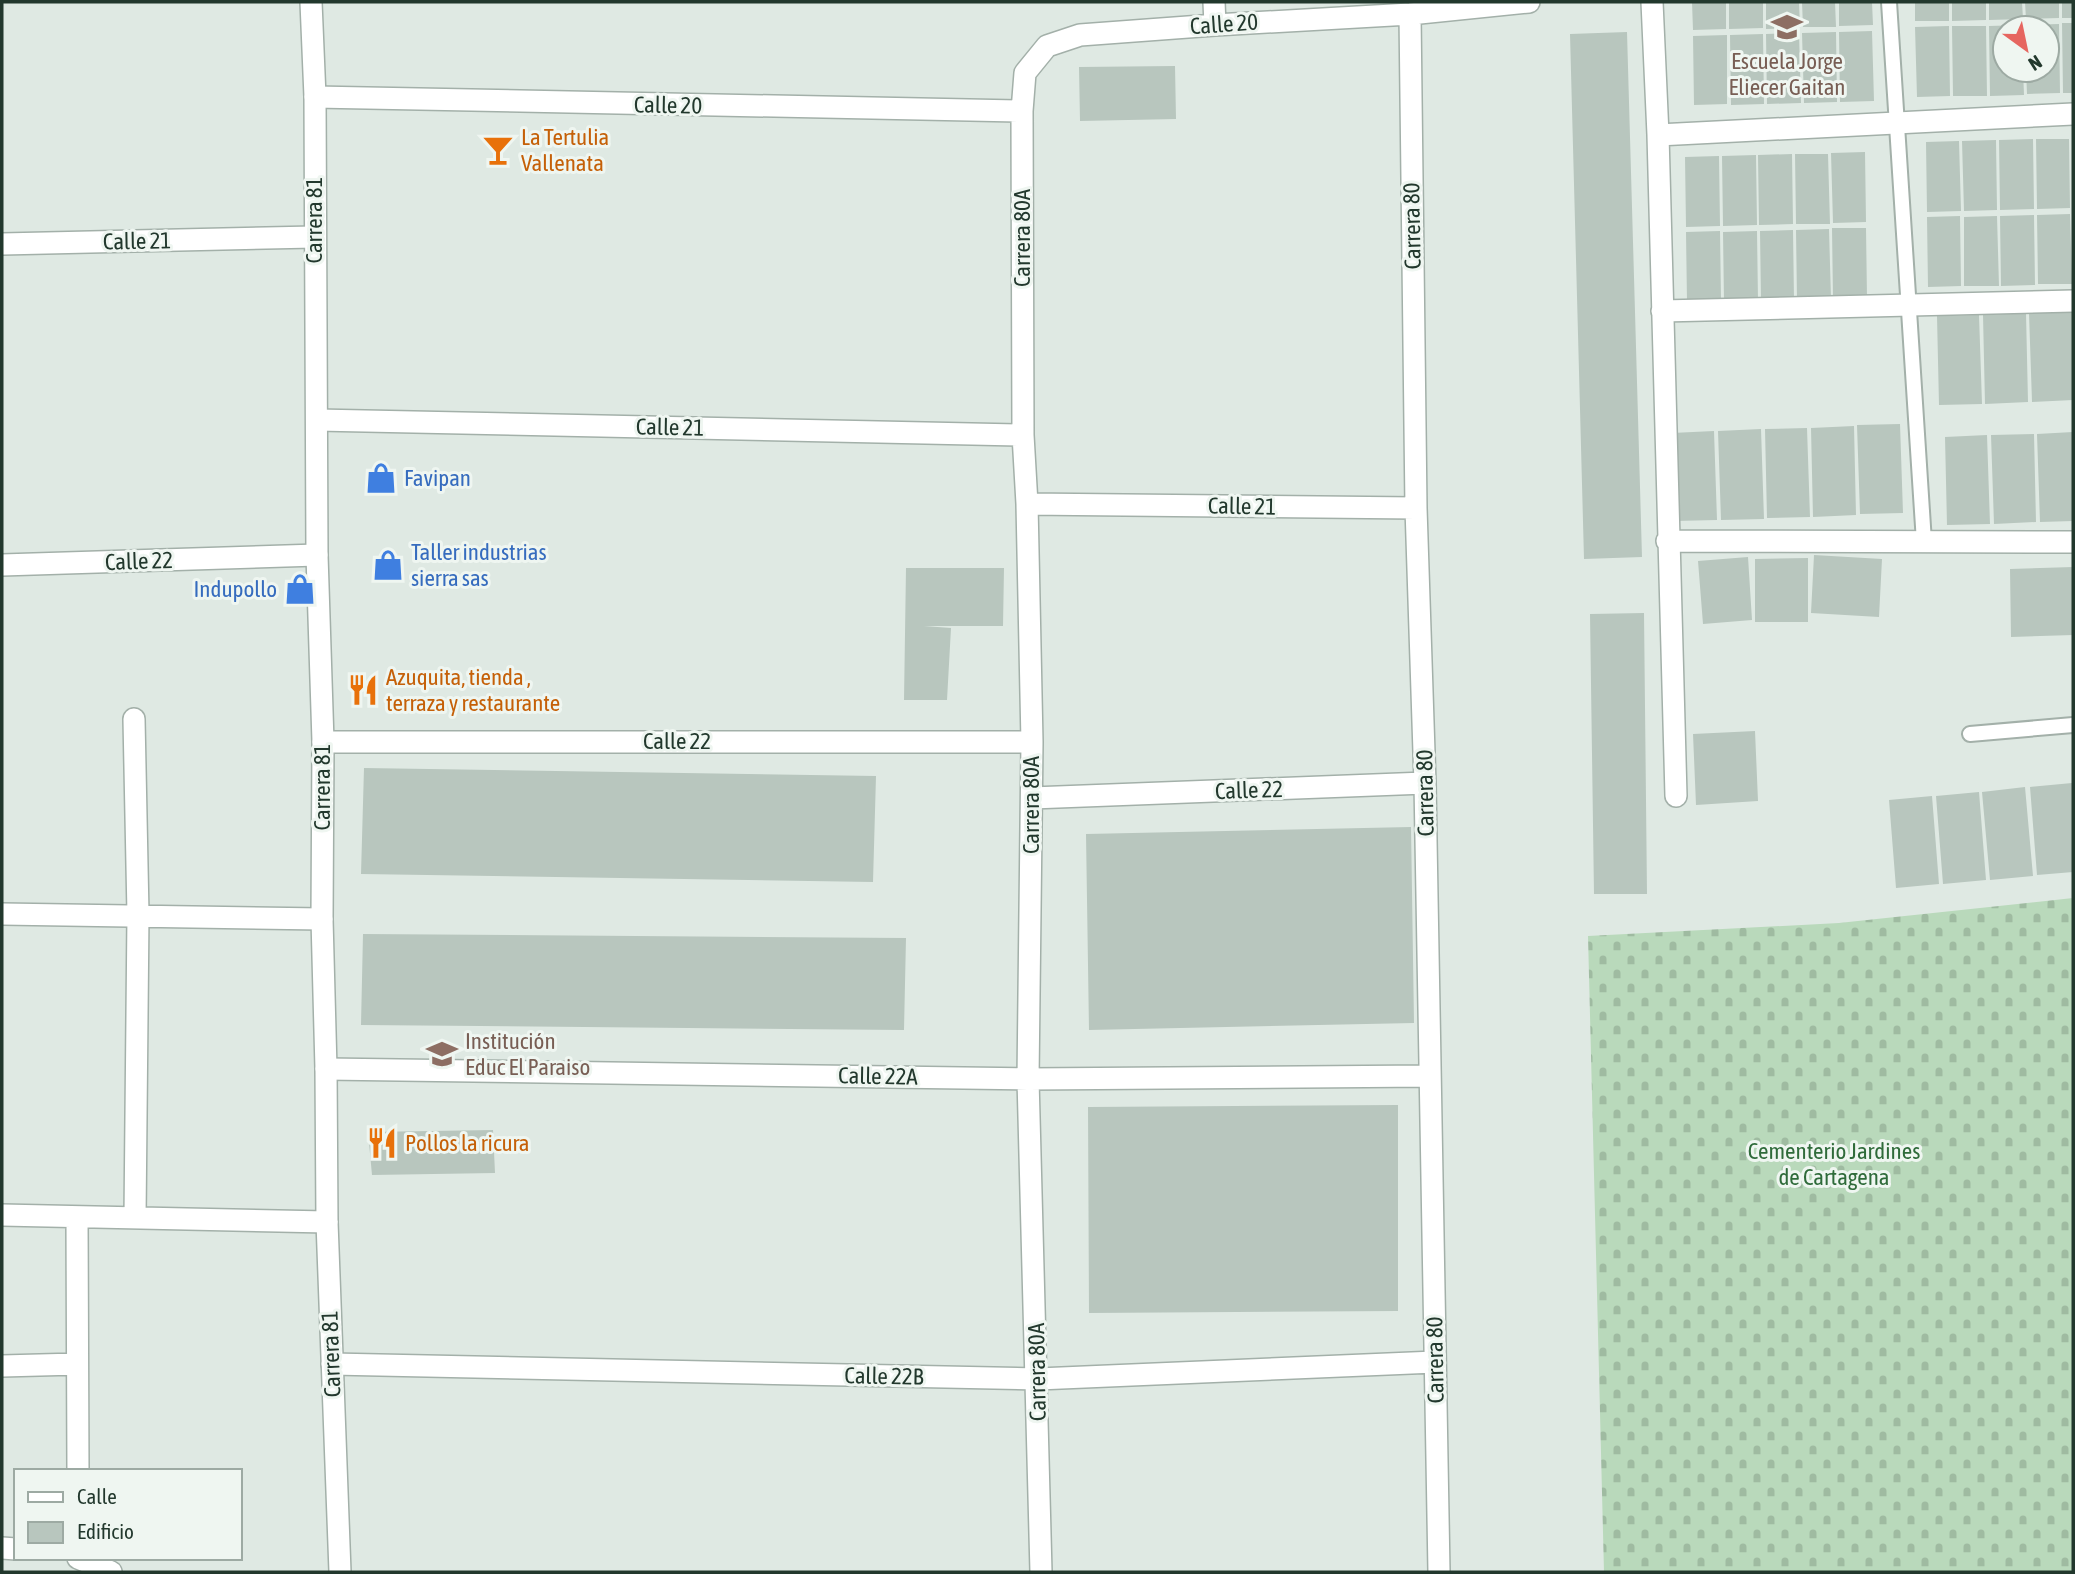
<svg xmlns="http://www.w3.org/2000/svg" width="2075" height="1574" font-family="'Asap Condensed',sans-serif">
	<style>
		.cemetery { fill: url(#cemetery-stones) }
		.building { fill: #b8c6be }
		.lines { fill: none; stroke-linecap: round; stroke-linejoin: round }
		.service-casing { stroke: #a3b0a9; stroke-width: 18 }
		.minor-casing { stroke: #a3b0a9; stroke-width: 24 }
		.tertiary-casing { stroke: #a3b0a9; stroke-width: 24 }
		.service { stroke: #fff; stroke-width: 14 }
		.minor { stroke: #fff; stroke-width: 21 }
		.tertiary { stroke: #fff; stroke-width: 21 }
		.labels { text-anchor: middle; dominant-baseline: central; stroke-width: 6; stroke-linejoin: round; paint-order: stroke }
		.street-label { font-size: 23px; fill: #22382d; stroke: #eff6f1 }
		.education-label { font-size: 23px; fill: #785e54; stroke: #eff6f1 }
		.food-label { font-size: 23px; fill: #c56008; stroke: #eff6f1; text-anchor: start }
		.shop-label { font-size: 23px; fill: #366cbe; stroke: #eff6f1; text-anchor: start }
		.park-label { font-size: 23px; fill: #2f6b3a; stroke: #eff6f1 }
	</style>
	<defs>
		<pattern id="cemetery-stones" width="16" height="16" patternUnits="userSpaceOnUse" patternTransform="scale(1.75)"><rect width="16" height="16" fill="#b9d9bb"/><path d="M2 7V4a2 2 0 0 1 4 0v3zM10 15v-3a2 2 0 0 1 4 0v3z" fill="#9fbba1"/></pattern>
	</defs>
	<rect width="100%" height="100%" fill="#dfe9e3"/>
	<path class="cemetery" d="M 2073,898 L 2073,1572 L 1604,1572 L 1588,936 L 1839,923 Z"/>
	<path class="building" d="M 1692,2 L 1726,2 L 1726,29 L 1693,30 Z
		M 1729,2 L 1763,2 L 1763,28 L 1729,29 Z
		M 1766,2 L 1799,2 L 1800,28 L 1766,29 Z
		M 1802,2 L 1835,2 L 1836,27 L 1803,27 Z
		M 1839,2 L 1872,2 L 1873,25 L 1839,26 Z
		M 1915,2 L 1949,2 L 1949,21 L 1915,21 Z
		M 1952,2 L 1986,2 L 1986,20 L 1952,21 Z
		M 1989,2 L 2022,2 L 2023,19 L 1989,20 Z
		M 2025,2 L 2059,2 L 2059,18 L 2026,19 Z
		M 2062,2 L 2073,2 L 2073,18 L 2062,18 Z
		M 2062,23 L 2073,23 L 2073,93 L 2063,93 Z
		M 2059,24 L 2060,93 L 2027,94 L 2026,70 L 2047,70 L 2047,28 L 2025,28 L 2025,25 Z
		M 2022,25 L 2022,28 L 2005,28 L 2005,70 L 2023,70 L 2024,95 L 1990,96 L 1989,26 Z
		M 1949,26 L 1950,96 L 1917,97 L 1915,27 Z
		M 1952,26 L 1986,26 L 1987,96 L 1953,96 Z
		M 1872,31 L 1874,101 L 1840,102 L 1839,32 Z
		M 1627,32 L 1642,557 L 1584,559 L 1570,34 Z
		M 1836,32 L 1837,102 L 1804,103 L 1802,33 Z
		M 1799,33 L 1801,103 L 1767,104 L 1766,34 Z
		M 1763,34 L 1764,104 L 1731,105 L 1730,35 Z
		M 1727,35 L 1727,104 L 1694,105 L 1693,36 Z
		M 1175,66 L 1176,119 L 1080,121 L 1079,67 Z
		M 2033,139 L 2034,209 L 2000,210 L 1999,140 Z
		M 2036,139 L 2069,139 L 2070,208 L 2037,209 Z
		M 1996,140 L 1997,210 L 1964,211 L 1962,141 Z
		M 1959,141 L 1961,211 L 1927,212 L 1926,142 Z
		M 1865,152 L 1866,222 L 1833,223 L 1831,153 Z
		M 1792,154 L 1793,224 L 1759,225 L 1758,155 Z
		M 1795,154 L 1828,154 L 1830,224 L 1796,224 Z
		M 1756,155 L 1757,225 L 1723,226 L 1722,156 Z
		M 1719,156 L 1720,226 L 1686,227 L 1685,157 Z
		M 2070,214 L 2072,284 L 2038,284 L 2037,215 Z
		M 2034,215 L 2035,285 L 2001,286 L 2000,216 Z
		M 1960,216 L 1961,286 L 1928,287 L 1927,217 Z
		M 1997,216 L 1999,286 L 1964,286 L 1964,217 Z
		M 1832,228 L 1866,228 L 1867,298 L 1833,299 Z
		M 1829,229 L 1831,299 L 1797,300 L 1796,230 Z
		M 1793,230 L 1794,300 L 1761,301 L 1760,231 Z
		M 1720,231 L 1721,301 L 1687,302 L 1686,232 Z
		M 1757,231 L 1758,301 L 1724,302 L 1723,232 Z
		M 2072,311 L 2073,400 L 2032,402 L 2029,313 Z
		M 2026,313 L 2028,402 L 1985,404 L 1983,315 Z
		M 1979,315 L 1982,404 L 1939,405 L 1937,316 Z
		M 1900,424 L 1903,513 L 1860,514 L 1857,425 Z
		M 1854,426 L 1856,515 L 1813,517 L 1811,428 Z
		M 1807,428 L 1810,517 L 1767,518 L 1765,429 Z
		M 1761,429 L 1764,519 L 1721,520 L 1718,431 Z
		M 1714,431 L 1717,520 L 1674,521 L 1672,433 Z
		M 2073,432 L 2073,521 L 2040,522 L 2037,434 Z
		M 2034,434 L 2036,522 L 1994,524 L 1991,435 Z
		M 1987,435 L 1990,524 L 1947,525 L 1945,437 Z
		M 1814,555 L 1882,559 L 1879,617 L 1811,613 Z
		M 1748,557 L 1752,620 L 1703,624 L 1698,561 Z
		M 1808,558 L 1808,622 L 1755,622 L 1755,559 Z
		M 2073,567 L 2073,635 L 2011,637 L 2010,569 Z
		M 906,568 L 1004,568 L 1003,626 L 924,626 L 951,628 L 947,700 L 904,700 Z
		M 1644,613 L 1647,894 L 1594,894 L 1590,614 Z
		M 1755,731 L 1758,801 L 1696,805 L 1693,734 Z
		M 364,768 L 876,776 L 873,882 L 361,874 Z
		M 2072,783 L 2073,872 L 2037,875 L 2030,787 Z
		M 2025,787 L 2033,876 L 1990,880 L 1982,792 Z
		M 1979,792 L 1986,880 L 1943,884 L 1936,796 Z
		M 1932,796 L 1939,884 L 1896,888 L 1889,800 Z
		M 1411,827 L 1414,1023 L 1089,1030 L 1086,834 Z
		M 363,934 L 906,938 L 904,1030 L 361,1025 Z
		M 1398,1105 L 1398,1311 L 1089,1313 L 1088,1107 Z
		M 493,1130 L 495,1173 L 372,1175 L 368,1132 Z"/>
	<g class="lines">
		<defs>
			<path id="service" d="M 1889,2 L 1924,542
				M 1970,734 L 2073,725"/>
			<path id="minor" d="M 1214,2 L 1215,25
				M 1652,2 L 1658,135 L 1676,796
				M 1410,14 L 1416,508 L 1425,783 L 1439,1572
				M 315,97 L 1022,111
				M 1658,135 L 2073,114
				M 2,244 L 314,237
				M 1662,311 L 2073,301
				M 317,420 L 1023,435
				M 1027,504 L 1416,508
				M 1667,541 L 2073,542
				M 2,565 L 317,555
				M 134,719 L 138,914 L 135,1218
				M 323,742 L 1032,742
				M 1032,798 L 1425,783
				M 2,914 L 322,919
				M 326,1069 L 1028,1079 L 1429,1076
				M 2,1215 L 327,1222
				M 77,1217 L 78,1471
				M 332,1364 L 1038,1379 L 1435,1362
				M 2,1366 L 77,1364
				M 2,1548 L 16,1549
				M 78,1558 L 111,1572
				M 1041,1572 L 1028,1079 L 1032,742 L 1027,504 L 1023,435 L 1022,111 L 1025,73 L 1047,46 L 1080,35 L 1215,25 L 1410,14 L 1529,2"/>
			<path id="tertiary" d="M 311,2 L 315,97 L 317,555 L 323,742 L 322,919 L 326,1069 L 327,1222 L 340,1572"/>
		</defs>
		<use href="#service" class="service-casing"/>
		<use href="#minor" class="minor-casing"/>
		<use href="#tertiary" class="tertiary-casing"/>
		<use href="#service" class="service"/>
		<use href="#minor" class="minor"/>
		<use href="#tertiary" class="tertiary"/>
	</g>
	<defs>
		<symbol id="school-bare" viewBox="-9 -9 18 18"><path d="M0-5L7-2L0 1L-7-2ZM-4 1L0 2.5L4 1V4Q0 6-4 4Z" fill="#8d6e63" stroke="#eff6f1" stroke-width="2.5" paint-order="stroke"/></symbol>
		<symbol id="bar-bare" viewBox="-9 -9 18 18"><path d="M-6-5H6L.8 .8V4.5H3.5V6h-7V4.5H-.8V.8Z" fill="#e8710a" stroke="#eff6f1" stroke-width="2.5" paint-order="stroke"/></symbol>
		<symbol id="shop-bare" viewBox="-9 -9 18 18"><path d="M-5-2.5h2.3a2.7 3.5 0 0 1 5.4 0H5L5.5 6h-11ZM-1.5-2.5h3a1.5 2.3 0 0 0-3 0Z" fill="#3f7fe0" stroke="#eff6f1" stroke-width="2.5" paint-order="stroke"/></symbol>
		<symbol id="restaurant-bare" viewBox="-9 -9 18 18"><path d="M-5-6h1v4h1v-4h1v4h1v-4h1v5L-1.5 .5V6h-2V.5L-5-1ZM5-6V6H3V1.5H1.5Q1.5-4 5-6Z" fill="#e8710a" stroke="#eff6f1" stroke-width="2.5" paint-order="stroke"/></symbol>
	</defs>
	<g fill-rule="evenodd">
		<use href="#school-bare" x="1765" y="5" width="44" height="44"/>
		<use href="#bar-bare" x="476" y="128" width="44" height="44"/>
		<use href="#shop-bare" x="359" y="456" width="44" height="44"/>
		<use href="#shop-bare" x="366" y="543" width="44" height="44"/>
		<use href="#shop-bare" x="278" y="567" width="44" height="44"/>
		<use href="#restaurant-bare" x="341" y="668" width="44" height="44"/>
		<use href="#school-bare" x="420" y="1032" width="44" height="44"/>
		<use href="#restaurant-bare" x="360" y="1121" width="44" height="44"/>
	</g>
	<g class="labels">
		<g class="street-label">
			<text transform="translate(1224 24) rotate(-4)">Calle 20</text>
			<text transform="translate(668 105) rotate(1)">Calle 20</text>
			<text transform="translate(314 220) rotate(-90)">Carrera 81</text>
			<text transform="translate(1412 226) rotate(-91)">Carrera 80</text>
			<text transform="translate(1022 238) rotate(-90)">Carrera 80A</text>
			<text transform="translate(137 241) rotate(-1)">Calle 21</text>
			<text transform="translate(670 427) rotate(1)">Calle 21</text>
			<text transform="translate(1242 506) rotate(1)">Calle 21</text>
			<text transform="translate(139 561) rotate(-2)">Calle 22</text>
			<text x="677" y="741">Calle 22</text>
			<text transform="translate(322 787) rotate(-90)">Carrera 81</text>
			<text transform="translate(1249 790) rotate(-2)">Calle 22</text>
			<text transform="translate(1425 793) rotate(-91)">Carrera 80</text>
			<text transform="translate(1031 805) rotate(-90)">Carrera 80A</text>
			<text transform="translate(878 1076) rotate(1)">Calle 22A</text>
			<text transform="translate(331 1354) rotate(-92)">Carrera 81</text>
			<text transform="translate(1435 1360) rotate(-91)">Carrera 80</text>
			<text transform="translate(1037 1372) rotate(-91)">Carrera 80A</text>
			<text transform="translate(884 1376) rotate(1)">Calle 22B</text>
		</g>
		<g class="education-label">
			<text x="1787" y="61">Escuela Jorge<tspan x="1787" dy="26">Eliecer Gaitan</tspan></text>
			<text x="465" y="1041" text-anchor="start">Institución<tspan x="465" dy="26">Educ El Paraiso</tspan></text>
		</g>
		<g class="food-label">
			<text x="521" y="137">La Tertulia<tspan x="521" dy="26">Vallenata</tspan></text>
			<text x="386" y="677">Azuquita, tienda ,<tspan x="386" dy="26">terraza y restaurante</tspan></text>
			<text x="405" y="1143">Pollos la ricura</text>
		</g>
		<g class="shop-label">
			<text x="404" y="478">Favipan</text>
			<text x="411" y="552">Taller industrias<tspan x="411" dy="26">sierra sas</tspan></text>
			<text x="277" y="589" text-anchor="end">Indupollo</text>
		</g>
		<g class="park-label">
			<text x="1834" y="1151">Cementerio Jardines<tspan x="1834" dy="26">de Cartagena</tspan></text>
		</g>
	</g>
	<rect width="2075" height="1574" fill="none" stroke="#22382d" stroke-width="7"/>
	<rect x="14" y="1469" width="228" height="91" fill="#eff6f1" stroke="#9daaa3" stroke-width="2"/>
	<rect x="28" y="1492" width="35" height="10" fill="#ffffff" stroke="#9daaa3" stroke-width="2"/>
	<text x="77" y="1504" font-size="21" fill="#22382d">Calle</text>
	<rect x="28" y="1522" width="35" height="21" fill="#b8c6be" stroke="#9daaa3" stroke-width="2"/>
	<text x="77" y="1539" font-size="21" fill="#22382d">Edificio</text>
	<g transform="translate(2026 49) rotate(147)"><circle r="33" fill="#eff6f1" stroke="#9daaa3" stroke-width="2"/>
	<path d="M0-5L12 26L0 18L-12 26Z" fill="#e66660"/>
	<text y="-10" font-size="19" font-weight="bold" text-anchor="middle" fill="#22382d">N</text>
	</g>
</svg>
